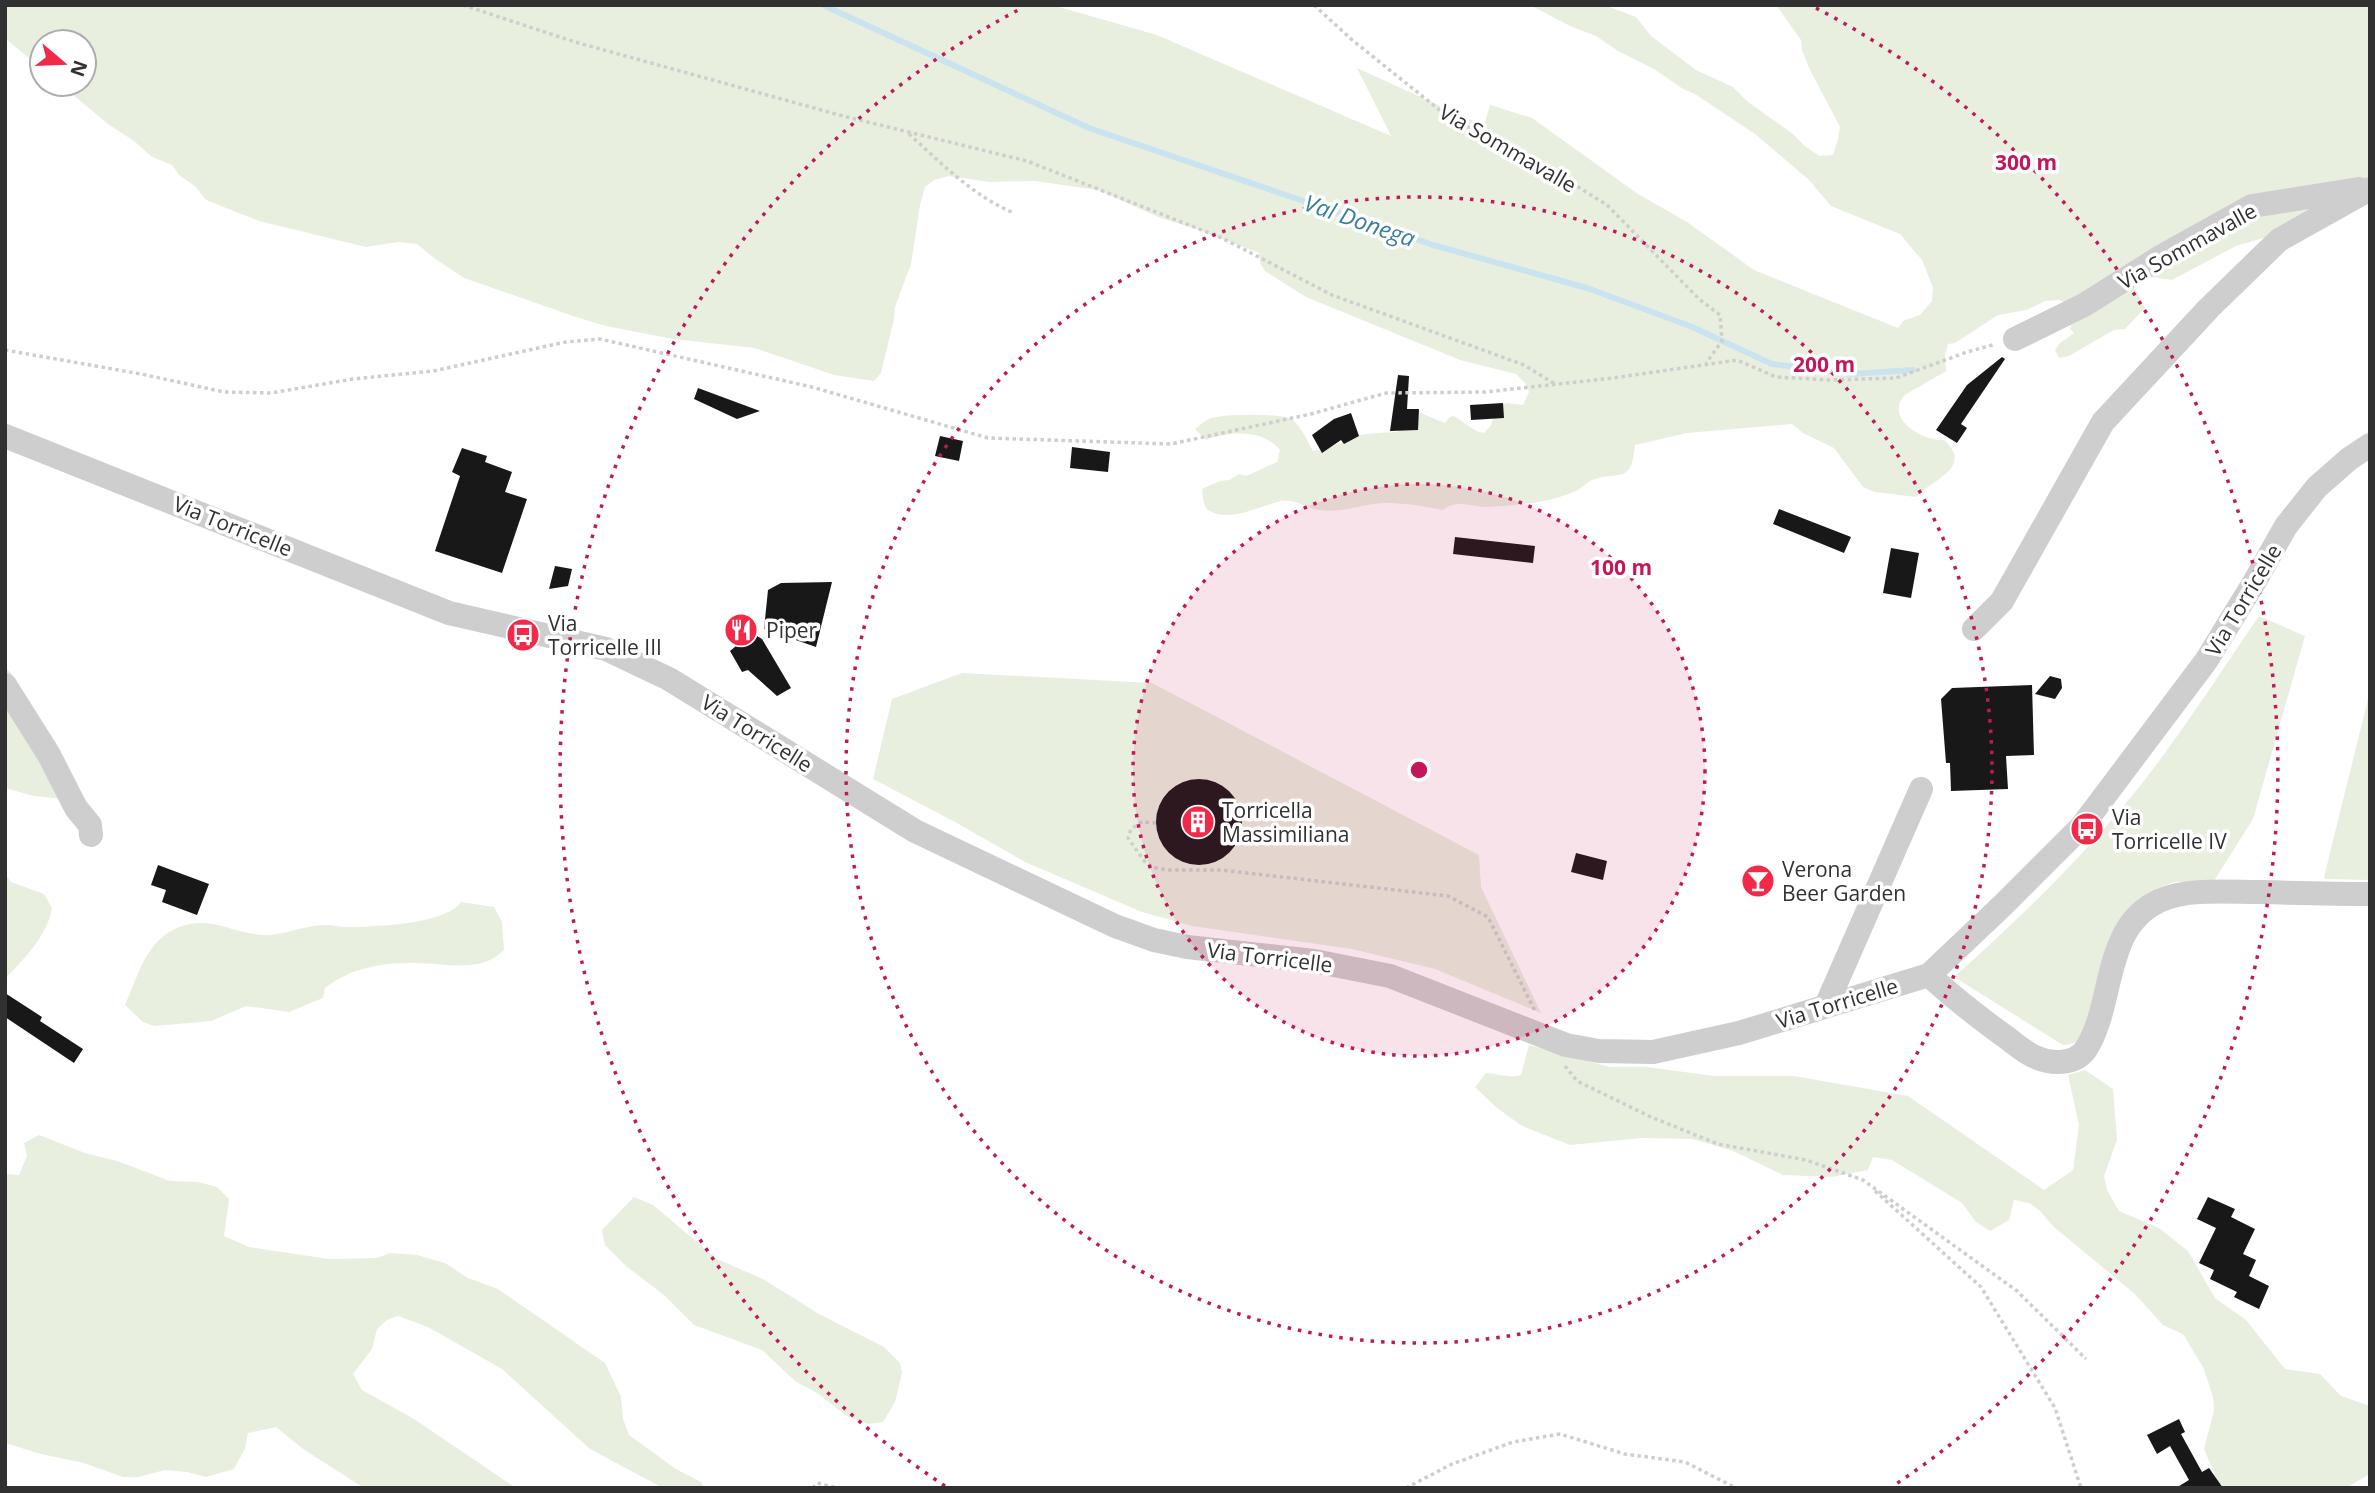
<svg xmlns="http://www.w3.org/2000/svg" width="2375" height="1493" font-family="'Open Sans',sans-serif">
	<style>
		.green { fill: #e9efdf }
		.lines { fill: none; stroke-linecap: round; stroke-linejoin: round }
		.stream { stroke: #cae4ef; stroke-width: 6 }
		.building { fill: #181818 }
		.path { stroke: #cecece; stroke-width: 3.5; stroke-dasharray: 3.5 3.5; stroke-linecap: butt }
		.minor { stroke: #cecece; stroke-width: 24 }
		.ring { fill: none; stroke: #c2185b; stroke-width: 3.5; stroke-dasharray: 3.5 7 }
		.labels { text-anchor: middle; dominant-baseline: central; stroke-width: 7; stroke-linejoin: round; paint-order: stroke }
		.street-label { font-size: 21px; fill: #313131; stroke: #fff }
		.poi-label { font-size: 21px; fill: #313131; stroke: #fff; text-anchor: start }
		.water-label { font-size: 23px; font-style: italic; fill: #387d9b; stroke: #fff }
		.centre { fill: #c2185b; stroke: #fff; stroke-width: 3.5 }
		.ring-label { font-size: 21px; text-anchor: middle; font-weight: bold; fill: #c2185b; stroke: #fff; stroke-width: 7; stroke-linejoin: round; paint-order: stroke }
	</style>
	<rect width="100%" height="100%" fill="#fff"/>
	<path class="green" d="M 5,5 L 1052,5 L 1157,35 L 1391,136 L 1357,68 L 1484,126 L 1490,105 L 1532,118 L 1638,194 L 1687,222 L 1754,270 L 1898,328 L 1903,321 L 1920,315 L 1932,301 L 1933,288 L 1922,260 L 1900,234 L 1831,206 L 1809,180 L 1755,134 L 1695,94 L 1683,89 L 1654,69 L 1618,51 L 1596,36 L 1570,26 L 1530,5 L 1604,5 L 1636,17 L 1651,36 L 1696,70 L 1733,87 L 1748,102 L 1793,134 L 1805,146 L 1819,156 L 1833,155 L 1838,139 L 1840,127 L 1809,68 L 1802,50 L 1801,40 L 1776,5 L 2370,5 L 2370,197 L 2277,227 L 2267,237 L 2236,246 L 2172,280 L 2152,277 L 2134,287 L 2145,308 L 2125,329 L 2114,330 L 2069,356 L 2059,358 L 2055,350 L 2060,343 L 2074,333 L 2070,329 L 2074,319 L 2070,304 L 2059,300 L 2045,301 L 2027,310 L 1998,315 L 1955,343 L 1948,344 L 1945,355 L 1946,371 C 1939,376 1906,393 1903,397 C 1886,420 1924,442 1944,440 C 1975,468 1930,480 1916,497 L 1875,492 L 1863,487 L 1834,448 L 1803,433 L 1792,424 L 1687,433 L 1635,445 C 1631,486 1620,470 1592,480 C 1586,483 1581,489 1574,492 C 1547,503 1518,505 1489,507 C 1473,508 1458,498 1443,510 C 1420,506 1396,501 1373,504 C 1354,507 1338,513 1319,510 C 1306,508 1296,499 1282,501 C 1261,505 1229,524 1208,510 C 1203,506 1203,496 1202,489 L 1220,481 L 1229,480 L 1239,474 L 1246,476 L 1277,462 L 1280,450 C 1263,429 1229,431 1206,440 L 1195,429 C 1199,426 1204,421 1209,419 C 1219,414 1282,413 1291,419 C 1301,425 1307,441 1313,451 C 1325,450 1341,443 1351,438 C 1365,432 1383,433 1397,432 L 1406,418 L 1413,410 L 1445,423 L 1450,417 L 1454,416 L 1476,431 L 1484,433 L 1491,425 L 1497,407 L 1506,403 L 1523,405 L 1529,392 L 1525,383 L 1516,374 L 1460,360 L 1306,297 L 1265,271 L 1260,263 L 1259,253 L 1202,231 L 1158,217 L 1098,190 L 1035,181 L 989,182 L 949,176 L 934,180 L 925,187 L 920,205 L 911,264 L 895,307 L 894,319 L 881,373 L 874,381 L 834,375 L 755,348 L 673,339 L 606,326 L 576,317 L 464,278 L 434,258 L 417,244 L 398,242 L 366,247 L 259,221 L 206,200 L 195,186 L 179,175 L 172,165 L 152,157 L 134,141 L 108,124 L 60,84 L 84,84 L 84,42 L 42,42 L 42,69 L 5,38 Z
		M 2259,616 L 2305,636 L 2253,819 L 2214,881 L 2174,882 L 2156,889 L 2079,1040 L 2072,1044 L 2063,1045 L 1954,977 C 2028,911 2100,841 2159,761 C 2194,714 2226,664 2259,616 Z
		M 5,667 L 11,673 L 70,788 L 73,800 L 34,796 L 5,788 Z
		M 962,673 L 1152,683 L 1479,855 L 1481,887 L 1541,1013 L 1435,969 L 1352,949 L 1192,926 L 1142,912 L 1025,862 L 955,822 L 873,779 L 892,699 Z
		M 2370,691 L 2370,880 L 2325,879 L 2324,877 Z
		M 5,874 L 11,882 L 44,894 L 52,908 C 48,935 24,959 5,979 Z
		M 461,902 L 494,907 L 502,922 L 504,950 C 479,975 444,962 412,963 C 380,963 351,968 325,988 L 323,998 L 289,1012 L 246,1006 L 211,1021 L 154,1026 L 143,1022 L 125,1005 C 138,976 146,941 177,928 C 208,914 233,934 265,935 C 286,935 307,924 328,925 C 333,925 339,927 344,927 C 371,927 445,925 461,902 Z
		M 1529,1045 L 1610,1067 L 1647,1067 L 1714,1076 L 1794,1076 L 1908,1096 L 2044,1190 L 2073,1170 L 2079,1125 L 2068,1075 L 2085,1070 L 2113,1089 L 2117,1140 L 2104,1176 L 2107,1190 L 2119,1211 L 2159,1228 L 2188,1251 L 2215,1298 L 2246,1320 L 2285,1369 L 2320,1374 L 2341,1396 L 2370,1406 L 2370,1474 L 2346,1488 L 2220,1487 L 2204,1449 L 2214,1411 L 2213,1397 L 2204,1369 L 2183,1334 L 2163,1325 L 2135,1294 L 2054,1227 L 2039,1210 L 2029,1203 L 2014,1200 L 2009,1220 L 1990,1231 L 1976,1222 L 1962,1203 L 1892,1160 L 1873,1157 L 1868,1170 L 1832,1177 L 1783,1175 L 1733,1151 L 1693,1139 L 1642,1138 L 1570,1145 L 1522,1126 L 1497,1108 L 1475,1087 L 1486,1073 C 1499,1073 1508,1079 1521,1075 Z
		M 39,1135 L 85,1153 L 120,1162 L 170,1181 L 198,1182 L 217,1187 L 229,1199 L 224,1236 L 249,1247 L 329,1259 L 377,1258 L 390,1253 L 417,1255 L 445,1263 L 468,1278 L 498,1289 L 605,1363 L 621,1397 L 623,1419 L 629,1435 L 676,1469 L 701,1482 L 704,1488 L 663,1488 L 590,1449 L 502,1369 L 428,1327 L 398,1316 L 387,1320 L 377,1329 L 372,1349 L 353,1374 L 362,1390 L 414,1419 L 516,1488 L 364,1488 L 303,1449 L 276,1427 L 248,1433 L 245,1449 L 234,1469 L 206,1477 L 187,1472 L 165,1470 L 138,1477 L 123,1477 L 84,1463 L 41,1454 L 5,1443 L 5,1174 L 19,1175 L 27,1156 L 24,1143 Z
		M 634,1197 L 653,1205 L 717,1259 L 763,1279 L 819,1314 L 884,1347 L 900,1363 L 902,1373 L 895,1402 L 883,1422 L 868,1424 L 848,1417 L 817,1393 L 795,1381 L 762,1350 L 694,1325 L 664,1295 L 626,1266 L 605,1245 L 602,1230 Z"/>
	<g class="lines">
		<path class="stream" d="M 823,5 L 1089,128 L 1433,245 L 1587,288 L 1690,326 L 1772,364 L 1851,374 L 1913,370"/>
	</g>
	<path class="building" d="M 2002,357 L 2005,359 L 1961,424 L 1967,428 L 1957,443 L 1936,430 L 1967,385 Z
		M 1398,375 L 1409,376 L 1407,409 L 1419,409 L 1418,430 L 1390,431 Z
		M 698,388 L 760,411 L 737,419 L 694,399 Z
		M 1503,403 L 1504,418 L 1471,420 L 1470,405 Z
		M 1351,413 L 1359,436 L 1344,444 L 1341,440 L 1322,453 L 1312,435 L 1334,419 Z
		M 940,436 L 963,441 L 959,461 L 935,456 Z
		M 1072,447 L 1110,452 L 1108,472 L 1070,468 Z
		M 462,448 L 487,456 L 485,462 L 512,472 L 505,492 L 527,499 L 502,573 L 435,551 L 460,476 L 452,472 Z
		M 1779,509 L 1851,537 L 1844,553 L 1773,524 Z
		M 1455,537 L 1535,546 L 1533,563 L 1453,554 Z
		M 1891,548 L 1919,553 L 1911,598 L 1883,593 Z
		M 555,566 L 572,569 L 568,586 L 549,589 Z
		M 832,582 L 816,647 L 764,629 L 768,590 L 781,583 Z
		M 736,623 L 762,639 L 791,688 L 777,696 L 748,670 L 742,672 L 730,651 L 736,646 L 729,633 Z
		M 2050,676 L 2061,679 L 2062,688 L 2055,699 L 2035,694 Z
		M 2032,685 L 2034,755 L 2006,756 L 2008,789 L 1951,791 L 1950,763 L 1946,763 L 1941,699 L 1952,688 Z
		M1156 822a43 43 0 1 1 86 0a43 43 0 1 1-86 0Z
		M 1576,853 L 1607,861 L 1603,880 L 1571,872 Z
		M 158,865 L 209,884 L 197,915 L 162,902 L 166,890 L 151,885 Z
		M 5,993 L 42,1017 L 40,1021 L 83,1049 L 74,1063 L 5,1017 Z
		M 2208,1197 L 2235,1209 L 2231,1217 L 2255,1229 L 2243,1254 L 2256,1260 L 2249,1276 L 2269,1286 L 2259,1309 L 2234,1297 L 2237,1292 L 2210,1279 L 2214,1270 L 2199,1263 L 2216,1228 L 2197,1219 Z
		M 2179,1419 L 2185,1432 L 2181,1434 L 2202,1472 L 2209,1468 L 2223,1488 L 2176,1488 L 2189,1480 L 2170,1446 L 2157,1454 L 2147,1435 Z"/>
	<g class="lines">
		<path class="path" d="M 463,5 L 575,42 L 843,116 L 1027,161 L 1222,238 L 1332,295 L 1524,365 L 1555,384
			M 1314,5 L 1351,39 L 1452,120 L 1519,150 L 1607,205 L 1699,299 L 1720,315 L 1722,341 L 1706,363
			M 909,134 C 941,163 973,196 1014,213
			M 5,350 L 141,374 L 224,392 L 271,393 L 353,379 L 433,371 L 566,342 L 600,339 L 812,387 L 988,438 L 1171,444 L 1311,414 L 1386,393 L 1485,392 L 1613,378 L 1737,360 L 1776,377 L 1831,380 L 1896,378 L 1967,352 L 1996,344
			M 1156,823 L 1142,822 L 1131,829 L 1128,838 L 1145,862 L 1152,867 L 1167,870 L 1221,870 L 1448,896 L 1488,917 L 1535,1011
			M 1565,1066 L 1577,1081 L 1651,1117 L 1718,1144 L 1806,1160 L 1863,1180 L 2017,1291 L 2086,1359
			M 1875,1191 L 1981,1287 L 2055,1408 L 2081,1488
			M 813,1488 L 817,1483 L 837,1488
			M 1406,1488 L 1452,1464 L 1513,1442 L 1560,1434 L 1625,1454 L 1685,1462 L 1736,1488"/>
		<path class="minor" d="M 2015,339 L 2084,305 L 2162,256 L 2252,206 L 2359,189
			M 5,436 L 449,613 L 606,649 L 669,679 L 915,831 L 1115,926 L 1154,940 L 1187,947 L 1314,961 L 1390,976 L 1566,1045 L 1599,1051 L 1653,1052 L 1739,1033 L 1929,975 L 2003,905 L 2082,826 L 2206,661 L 2255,581 L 2286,526 L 2317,487 L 2349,459 L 2370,445
			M 1974,629 L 2002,601 L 2103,422 L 2209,308 L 2279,240 L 2370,189
			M 5,685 L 49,755 L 76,808 L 90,825 L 91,835
			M 1929,975 C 1952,997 1977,1016 2003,1035 C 2013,1042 2023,1051 2033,1056 C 2050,1064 2074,1066 2086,1049 C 2115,1004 2102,927 2159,901 C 2187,888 2228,892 2258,892 C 2296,893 2333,894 2370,894
			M 1826,1006 L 1921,789"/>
	</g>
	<circle cx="1419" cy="770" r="286" fill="#c2185b" fill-opacity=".12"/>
	<g class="ring">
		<circle cx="1419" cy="770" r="286"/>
		<circle cx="1419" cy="770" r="573"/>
		<path d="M945 1486A859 859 0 0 1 1022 8M1816 8A859 859 0 0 1 1893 1486"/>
	</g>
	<defs>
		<symbol id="restaurant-disc" viewBox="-11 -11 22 22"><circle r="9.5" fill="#f22949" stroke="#fff"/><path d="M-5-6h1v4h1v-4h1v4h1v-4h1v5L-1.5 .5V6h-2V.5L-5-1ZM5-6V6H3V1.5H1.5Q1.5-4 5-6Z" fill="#fff"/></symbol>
		<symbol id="bus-disc" viewBox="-11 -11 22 22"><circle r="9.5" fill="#f22949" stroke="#fff"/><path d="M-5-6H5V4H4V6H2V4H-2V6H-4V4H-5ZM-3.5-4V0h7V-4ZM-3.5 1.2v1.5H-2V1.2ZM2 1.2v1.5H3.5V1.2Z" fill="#fff"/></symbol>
		<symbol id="building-disc" viewBox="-11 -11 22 22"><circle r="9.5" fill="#f22949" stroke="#fff"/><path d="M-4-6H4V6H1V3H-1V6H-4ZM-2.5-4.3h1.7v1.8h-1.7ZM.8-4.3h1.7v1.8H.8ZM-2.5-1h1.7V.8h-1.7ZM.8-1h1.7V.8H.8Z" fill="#fff"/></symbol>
		<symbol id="bar-disc" viewBox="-11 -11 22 22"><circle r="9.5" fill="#f22949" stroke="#fff"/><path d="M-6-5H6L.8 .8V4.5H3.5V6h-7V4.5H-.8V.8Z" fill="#fff"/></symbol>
	</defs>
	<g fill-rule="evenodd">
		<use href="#restaurant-disc" x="722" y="611" width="38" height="38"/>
		<use href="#bus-disc" x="504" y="616" width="38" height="38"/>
		<use href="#building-disc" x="1179" y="803" width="38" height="38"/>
		<use href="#bus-disc" x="2068" y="810" width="38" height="38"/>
		<use href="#bar-disc" x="1739" y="862" width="38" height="38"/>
	</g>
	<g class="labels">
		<g class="street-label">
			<text transform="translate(1508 148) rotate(30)">Via Sommavalle</text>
			<text transform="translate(2187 246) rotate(-29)">Via Sommavalle</text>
			<text transform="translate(233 526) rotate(22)">Via Torricelle</text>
			<text transform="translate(2243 600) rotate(-59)">Via Torricelle</text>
			<text transform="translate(757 733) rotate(32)">Via Torricelle</text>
			<text transform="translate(1270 957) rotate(7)">Via Torricelle</text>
			<text transform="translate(1837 1003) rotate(-17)">Via Torricelle</text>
		</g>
		<g class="poi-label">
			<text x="548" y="623">Via<tspan x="548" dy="24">Torricelle III</tspan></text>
			<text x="766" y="630">Piper</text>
			<text x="1222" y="810">Torricella<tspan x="1222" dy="24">Massimiliana</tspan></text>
			<text x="2112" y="817">Via<tspan x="2112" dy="24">Torricelle IV</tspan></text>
			<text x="1782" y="869">Verona<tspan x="1782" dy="24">Beer Garden</tspan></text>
		</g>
		<g class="water-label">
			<text transform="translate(1360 220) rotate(19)">Val Donega</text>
		</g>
	</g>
	<circle cx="1419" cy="770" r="10" class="centre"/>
	<g class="ring-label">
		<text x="2026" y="170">300 m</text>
		<text x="1824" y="372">200 m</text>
		<text x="1621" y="575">100 m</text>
	</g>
	<rect width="2375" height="1493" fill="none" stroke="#313131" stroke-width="14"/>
	<g transform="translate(63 63) rotate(109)"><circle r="33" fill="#ffffff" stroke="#adadad" stroke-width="2"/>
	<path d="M0-5L12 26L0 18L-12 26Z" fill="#f22949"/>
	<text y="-10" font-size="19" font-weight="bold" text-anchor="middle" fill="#313131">N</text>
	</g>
</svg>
